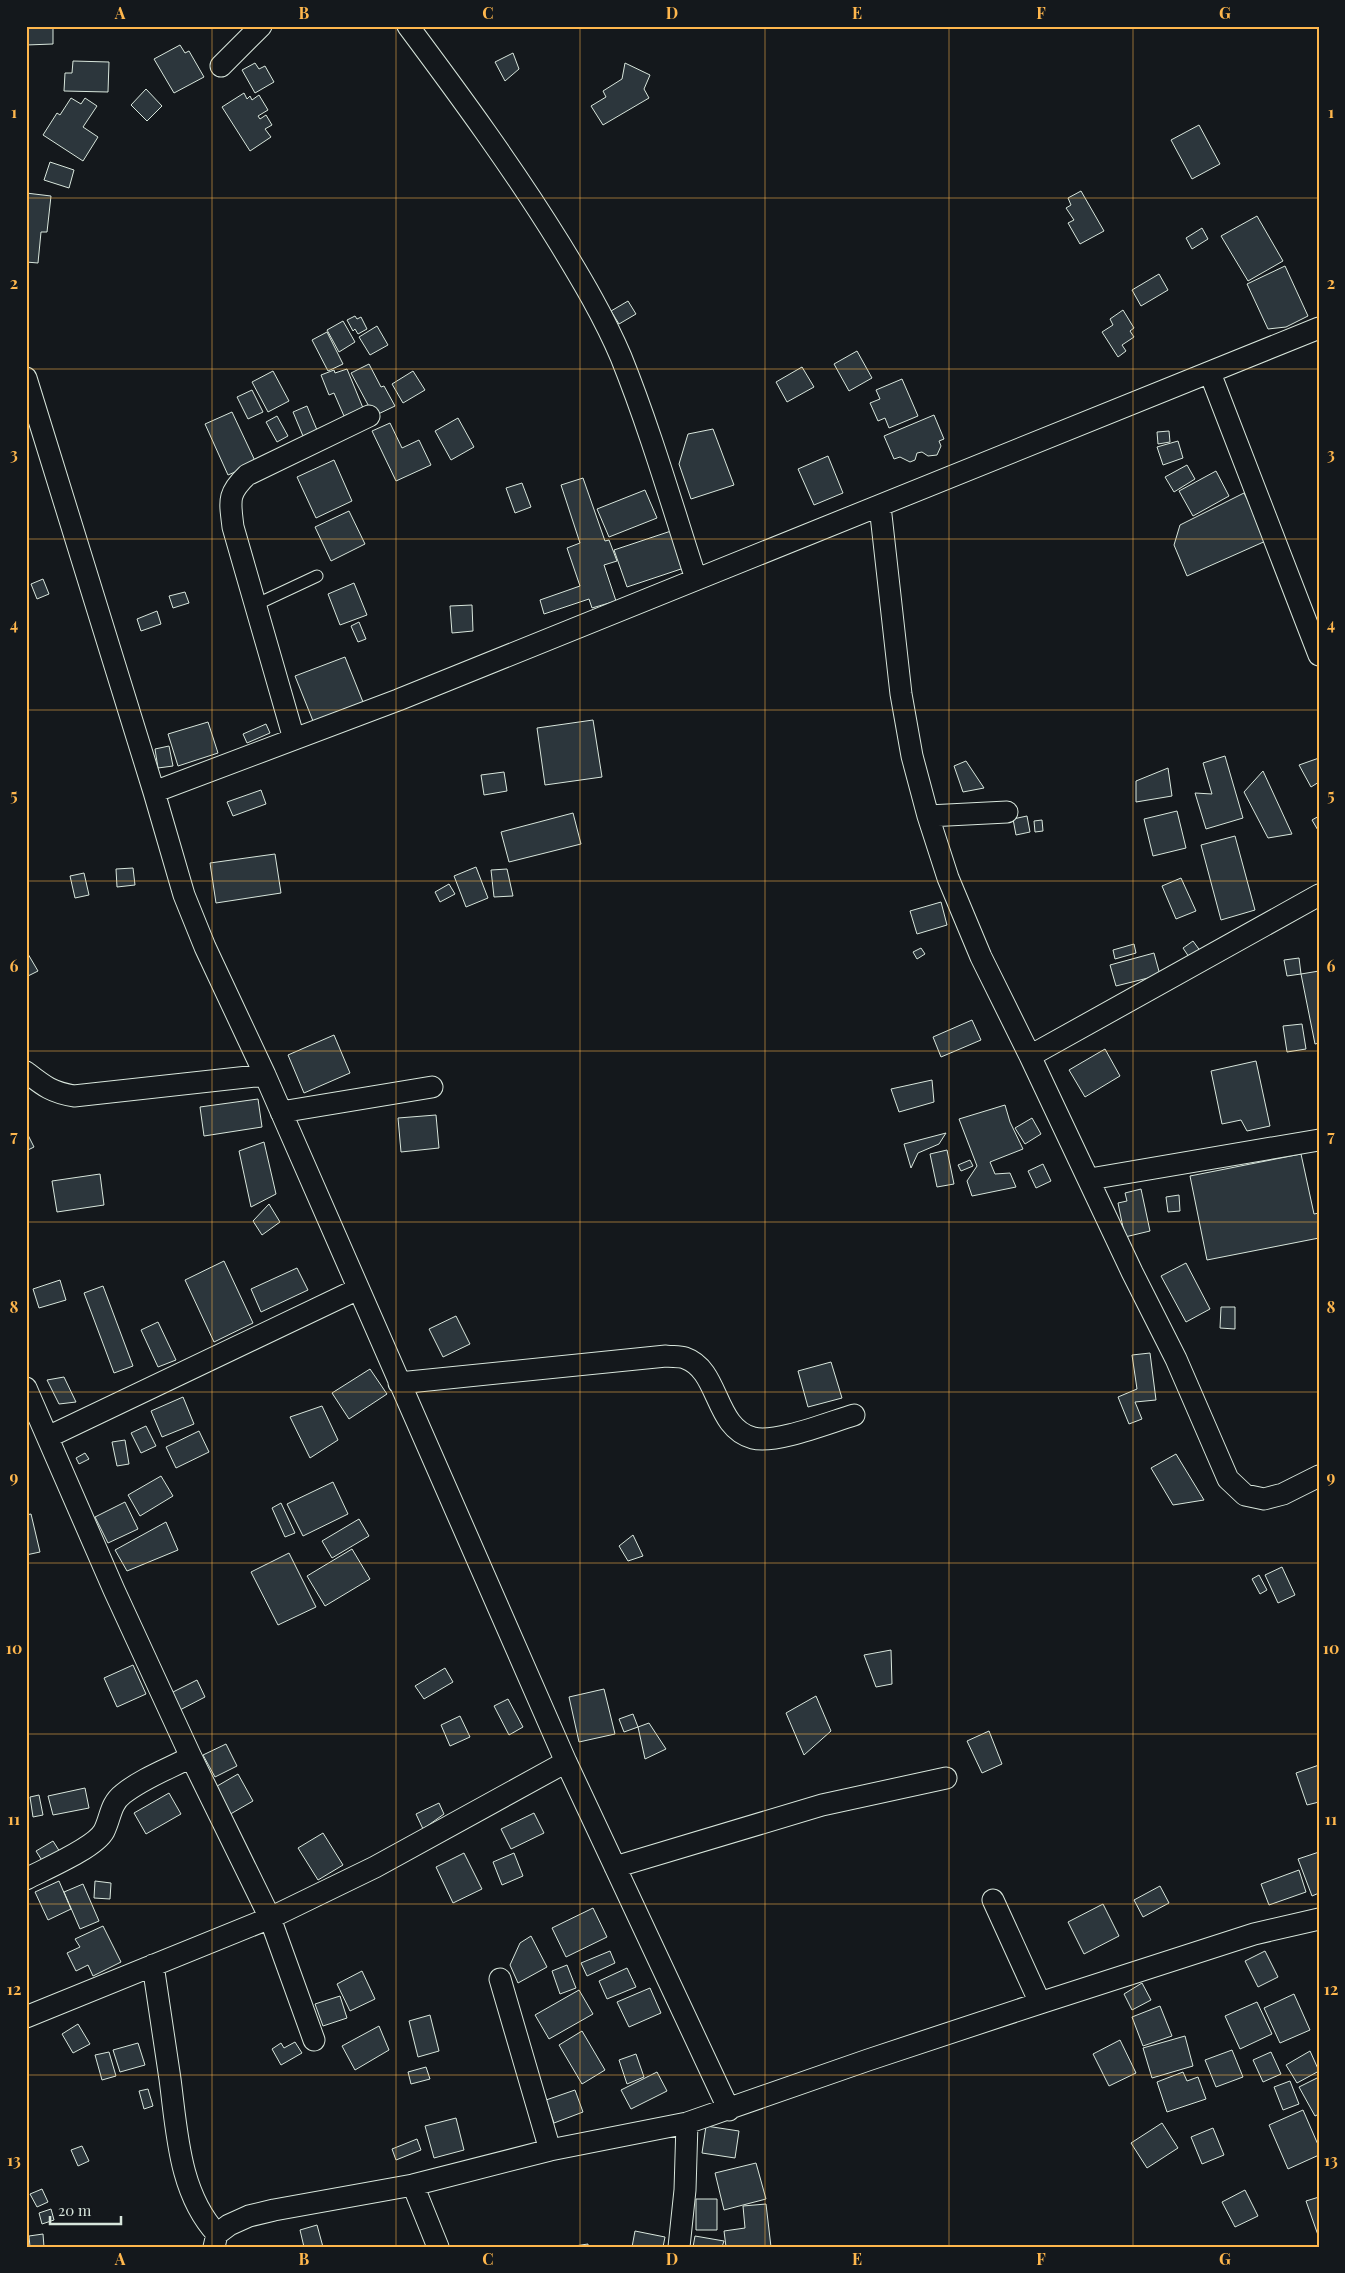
<svg xmlns="http://www.w3.org/2000/svg" width="1345" height="2273" font-family="'Playfair Display',serif">
	<style>
		.building { fill: #2c363c; stroke: #d8e6dc }
		.lines { fill: none; stroke-linecap: round; stroke-linejoin: round }
		.service-casing { stroke: #d8e6dc; stroke-width: 13 }
		.minor-casing { stroke: #d8e6dc; stroke-width: 23 }
		.service { stroke: #14181c; stroke-width: 11 }
		.minor { stroke: #14181c; stroke-width: 21 }
		.grid { fill: none; stroke: #ffb74d; stroke-width: 1; stroke-opacity: 0.55 }
		.neatline { fill: none; stroke: #ffb74d; stroke-width: 2 }
		.grid-label { font-size: 16px; text-anchor: middle; font-weight: bold; fill: #ffb74d }
	</style>
	<rect width="100%" height="100%" fill="#14181c"/>
	<path class="building" d="M 26,26 L 53,26 L 53,44 L 26,45 Z
		M 180,45 L 185,53 L 189,51 L 204,77 L 174,93 L 154,59 Z
		M 513,53 L 519,69 L 505,81 L 495,62 Z
		M 73,61 L 109,62 L 108,92 L 64,91 L 65,73 L 72,73 Z
		M 255,63 L 259,69 L 265,66 L 274,82 L 255,93 L 242,70 Z
		M 625,63 L 650,75 L 644,89 L 649,98 L 603,125 L 591,106 L 606,97 L 603,91 L 622,79 Z
		M 146,89 L 162,106 L 147,121 L 131,105 Z
		M 244,93 L 247,99 L 250,96 L 252,100 L 259,95 L 268,110 L 258,116 L 260,119 L 266,115 L 272,125 L 265,129 L 271,137 L 250,151 L 222,107 Z
		M 71,98 L 81,104 L 85,98 L 97,106 L 83,127 L 98,137 L 83,161 L 43,135 L 57,113 L 60,115 Z
		M 1199,125 L 1220,164 L 1192,179 L 1171,140 Z
		M 50,162 L 74,170 L 69,188 L 44,180 Z
		M 1081,191 L 1104,231 L 1080,244 L 1068,223 L 1074,220 L 1066,208 L 1071,205 L 1068,198 Z
		M 26,193 L 51,196 L 47,232 L 41,232 L 38,263 L 26,262 Z
		M 1257,216 L 1283,261 L 1248,281 L 1221,236 Z
		M 1202,228 L 1208,239 L 1192,249 L 1186,238 Z
		M 1285,266 L 1308,316 L 1286,327 L 1268,329 L 1247,284 Z
		M 1159,274 L 1168,290 L 1141,306 L 1132,290 Z
		M 628,301 L 636,314 L 619,324 L 611,311 Z
		M 1123,310 L 1134,328 L 1130,331 L 1134,337 L 1122,345 L 1126,351 L 1118,357 L 1102,332 L 1113,325 L 1110,319 Z
		M 355,316 L 357,319 L 361,317 L 367,329 L 358,334 L 355,329 L 353,331 L 347,320 Z
		M 343,321 L 355,342 L 339,352 L 327,330 Z
		M 377,326 L 388,345 L 370,355 L 359,337 Z
		M 327,332 L 343,364 L 328,371 L 312,340 Z
		M 857,351 L 872,378 L 849,391 L 834,364 Z
		M 369,364 L 381,387 L 384,386 L 395,406 L 374,416 L 351,373 Z
		M 802,367 L 814,387 L 787,402 L 776,382 Z
		M 347,369 L 363,408 L 344,416 L 334,393 L 329,395 L 321,375 L 334,370 L 335,373 Z
		M 273,371 L 289,401 L 268,412 L 252,382 Z
		M 413,371 L 425,390 L 403,403 L 392,384 Z
		M 902,379 L 918,416 L 889,428 L 885,418 L 878,421 L 870,403 L 880,399 L 876,390 Z
		M 252,390 L 263,412 L 248,419 L 237,397 Z
		M 307,406 L 317,430 L 303,436 L 293,412 Z
		M 232,412 L 256,463 L 228,475 L 205,424 Z
		M 934,415 L 944,439 L 939,441 L 941,446 L 937,455 L 928,456 L 922,452 L 917,453 L 915,460 L 910,462 L 900,457 L 894,459 L 884,436 Z
		M 277,416 L 288,436 L 277,442 L 266,422 Z
		M 458,418 L 474,447 L 451,460 L 435,431 Z
		M 390,423 L 402,448 L 419,440 L 431,465 L 396,481 L 372,431 Z
		M 713,429 L 734,485 L 691,499 L 679,464 L 688,434 Z
		M 1169,431 L 1170,442 L 1158,444 L 1157,432 Z
		M 1178,441 L 1183,458 L 1163,465 L 1157,447 Z
		M 828,456 L 843,493 L 814,505 L 798,469 Z
		M 334,460 L 352,501 L 316,518 L 297,477 Z
		M 1187,465 L 1195,479 L 1174,492 L 1165,477 Z
		M 1216,471 L 1229,496 L 1193,516 L 1179,491 Z
		M 583,478 L 605,541 L 609,540 L 617,561 L 604,565 L 616,601 L 592,608 L 589,599 L 544,614 L 540,600 L 580,586 L 567,548 L 580,543 L 561,485 Z
		M 522,483 L 531,507 L 515,513 L 506,488 Z
		M 645,490 L 657,518 L 609,537 L 597,509 Z
		M 1244,493 L 1268,540 L 1187,576 L 1174,545 L 1180,525 Z
		M 349,511 L 365,544 L 331,561 L 315,527 Z
		M 674,530 L 687,567 L 627,587 L 614,550 Z
		M 43,579 L 49,594 L 37,599 L 31,584 Z
		M 354,583 L 367,615 L 340,625 L 328,594 Z
		M 185,592 L 189,603 L 173,608 L 169,596 Z
		M 472,605 L 473,631 L 452,633 L 450,606 Z
		M 157,611 L 161,624 L 141,631 L 137,619 Z
		M 359,622 L 366,639 L 358,642 L 351,626 Z
		M 345,657 L 363,702 L 313,721 L 295,676 Z
		M 593,720 L 602,777 L 545,785 L 537,728 Z
		M 208,722 L 218,753 L 178,766 L 168,734 Z
		M 266,724 L 270,733 L 247,743 L 243,734 Z
		M 169,746 L 173,766 L 158,768 L 155,749 Z
		M 1225,756 L 1243,818 L 1206,829 L 1195,793 L 1212,794 L 1203,763 Z
		M 1319,758 L 1319,782 L 1311,787 L 1299,765 Z
		M 966,761 L 984,788 L 963,792 L 954,766 Z
		M 1168,768 L 1172,796 L 1136,802 L 1136,781 Z
		M 1263,771 L 1292,834 L 1268,838 L 1244,792 Z
		M 504,772 L 507,791 L 484,795 L 481,775 Z
		M 261,790 L 266,804 L 233,816 L 227,802 Z
		M 1177,811 L 1186,848 L 1153,856 L 1144,819 Z
		M 573,813 L 581,844 L 509,862 L 501,832 Z
		M 1027,816 L 1030,832 L 1016,835 L 1013,819 Z
		M 1319,816 L 1319,832 L 1312,820 Z
		M 1042,820 L 1043,831 L 1035,832 L 1034,821 Z
		M 1235,836 L 1255,910 L 1221,920 L 1201,845 Z
		M 275,854 L 281,893 L 216,903 L 210,863 Z
		M 476,867 L 488,898 L 466,907 L 454,876 Z
		M 133,868 L 135,885 L 117,887 L 116,869 Z
		M 507,869 L 513,896 L 494,897 L 491,870 Z
		M 84,873 L 89,895 L 75,898 L 70,876 Z
		M 1181,878 L 1196,911 L 1176,919 L 1162,886 Z
		M 449,884 L 455,894 L 440,902 L 435,892 Z
		M 941,902 L 947,925 L 917,934 L 910,911 Z
		M 1193,941 L 1201,952 L 1191,960 L 1183,948 Z
		M 1134,944 L 1136,953 L 1115,959 L 1113,950 Z
		M 921,948 L 925,954 L 917,959 L 913,952 Z
		M 1154,953 L 1160,975 L 1116,986 L 1110,965 Z
		M 28,954 L 38,971 L 26,977 L 26,955 Z
		M 1299,958 L 1301,974 L 1287,976 L 1284,960 Z
		M 1319,971 L 1319,1043 L 1315,1044 L 1301,974 Z
		M 972,1020 L 981,1040 L 941,1057 L 933,1037 Z
		M 1302,1024 L 1306,1049 L 1287,1052 L 1283,1026 Z
		M 334,1035 L 350,1073 L 304,1093 L 288,1055 Z
		M 1105,1049 L 1120,1076 L 1085,1097 L 1069,1070 Z
		M 1256,1061 L 1270,1126 L 1247,1131 L 1241,1120 L 1222,1124 L 1211,1071 Z
		M 932,1080 L 934,1102 L 899,1112 L 891,1089 Z
		M 258,1099 L 262,1127 L 204,1136 L 200,1107 Z
		M 1005,1105 L 1010,1122 L 1023,1149 L 990,1162 L 995,1174 L 1010,1173 L 1016,1187 L 972,1196 L 967,1181 L 977,1166 L 959,1119 Z
		M 436,1115 L 439,1148 L 401,1152 L 398,1118 Z
		M 1032,1118 L 1041,1134 L 1025,1144 L 1015,1128 Z
		M 26,1131 L 34,1147 L 26,1151 Z
		M 946,1133 L 939,1144 L 918,1153 L 911,1168 L 904,1144 Z
		M 264,1142 L 276,1194 L 251,1207 L 239,1151 Z
		M 947,1150 L 954,1184 L 937,1187 L 930,1154 Z
		M 1301,1154 L 1314,1214 L 1319,1213 L 1319,1238 L 1207,1260 L 1190,1176 Z
		M 970,1160 L 973,1166 L 961,1171 L 958,1165 Z
		M 1043,1164 L 1051,1181 L 1036,1188 L 1028,1171 Z
		M 100,1174 L 104,1205 L 57,1212 L 52,1181 Z
		M 1141,1189 L 1150,1231 L 1125,1237 L 1118,1203 L 1127,1201 L 1125,1193 Z
		M 1179,1195 L 1180,1211 L 1168,1212 L 1166,1197 Z
		M 269,1204 L 280,1222 L 262,1235 L 253,1221 Z
		M 224,1261 L 253,1323 L 214,1342 L 185,1280 Z
		M 1186,1263 L 1210,1309 L 1186,1322 L 1161,1276 Z
		M 297,1268 L 308,1290 L 261,1312 L 251,1289 Z
		M 60,1280 L 66,1300 L 39,1308 L 33,1289 Z
		M 103,1286 L 133,1366 L 114,1373 L 84,1293 Z
		M 1221,1307 L 1235,1307 L 1235,1329 L 1220,1328 Z
		M 456,1316 L 470,1344 L 443,1357 L 429,1329 Z
		M 158,1322 L 176,1360 L 158,1367 L 141,1330 Z
		M 1150,1353 L 1156,1400 L 1135,1402 L 1142,1419 L 1129,1424 L 1118,1397 L 1137,1389 L 1132,1355 Z
		M 831,1362 L 842,1398 L 808,1407 L 798,1371 Z
		M 370,1369 L 387,1394 L 349,1419 L 332,1393 Z
		M 64,1377 L 76,1402 L 59,1404 L 47,1380 Z
		M 183,1397 L 194,1424 L 162,1437 L 151,1411 Z
		M 322,1406 L 338,1440 L 310,1458 L 290,1417 Z
		M 146,1426 L 156,1446 L 141,1453 L 131,1433 Z
		M 199,1431 L 209,1452 L 176,1468 L 166,1447 Z
		M 125,1440 L 129,1464 L 117,1466 L 112,1442 Z
		M 85,1453 L 89,1459 L 79,1464 L 76,1458 Z
		M 1176,1454 L 1204,1500 L 1173,1505 L 1151,1468 Z
		M 161,1476 L 173,1496 L 140,1516 L 128,1495 Z
		M 333,1482 L 348,1514 L 303,1536 L 287,1504 Z
		M 125,1502 L 138,1529 L 108,1543 L 95,1517 Z
		M 281,1503 L 295,1533 L 285,1537 L 272,1508 Z
		M 31,1514 L 40,1552 L 26,1555 L 26,1515 Z
		M 359,1519 L 369,1536 L 332,1558 L 322,1541 Z
		M 166,1522 L 178,1550 L 127,1571 L 115,1550 Z
		M 633,1535 L 643,1556 L 628,1561 L 619,1546 Z
		M 352,1549 L 370,1579 L 325,1606 L 307,1576 Z
		M 289,1553 L 316,1607 L 278,1625 L 251,1572 Z
		M 1282,1567 L 1295,1595 L 1278,1603 L 1265,1575 Z
		M 1259,1575 L 1267,1590 L 1260,1594 L 1252,1579 Z
		M 891,1650 L 892,1684 L 876,1687 L 864,1655 Z
		M 133,1665 L 146,1694 L 117,1707 L 104,1678 Z
		M 445,1668 L 453,1682 L 424,1699 L 415,1686 Z
		M 197,1680 L 205,1697 L 178,1711 L 169,1694 Z
		M 604,1689 L 615,1734 L 579,1742 L 569,1697 Z
		M 816,1696 L 831,1731 L 804,1755 L 786,1713 Z
		M 508,1699 L 523,1727 L 509,1735 L 494,1706 Z
		M 633,1714 L 638,1727 L 624,1732 L 619,1719 Z
		M 460,1716 L 470,1737 L 450,1746 L 441,1725 Z
		M 649,1723 L 666,1749 L 645,1759 L 638,1727 Z
		M 989,1731 L 1002,1764 L 982,1773 L 967,1741 Z
		M 226,1744 L 237,1766 L 215,1777 L 203,1755 Z
		M 1319,1765 L 1319,1802 L 1307,1805 L 1296,1773 Z
		M 238,1774 L 253,1801 L 227,1816 L 212,1789 Z
		M 85,1788 L 89,1808 L 53,1815 L 48,1796 Z
		M 169,1793 L 181,1814 L 146,1834 L 134,1813 Z
		M 39,1795 L 43,1815 L 33,1817 L 30,1797 Z
		M 439,1803 L 444,1814 L 423,1829 L 416,1814 Z
		M 534,1813 L 544,1833 L 511,1849 L 501,1829 Z
		M 323,1833 L 343,1865 L 318,1880 L 298,1848 Z
		M 53,1841 L 60,1852 L 43,1862 L 36,1851 Z
		M 1319,1852 L 1319,1893 L 1312,1896 L 1298,1859 Z
		M 464,1853 L 482,1889 L 453,1903 L 436,1867 Z
		M 514,1853 L 523,1876 L 502,1885 L 493,1862 Z
		M 1299,1870 L 1306,1892 L 1269,1905 L 1261,1884 Z
		M 59,1881 L 71,1909 L 48,1920 L 35,1892 Z
		M 95,1881 L 111,1883 L 110,1899 L 94,1898 Z
		M 83,1884 L 99,1921 L 80,1929 L 64,1892 Z
		M 1160,1886 L 1169,1903 L 1143,1917 L 1134,1900 Z
		M 1103,1904 L 1119,1936 L 1084,1954 L 1068,1922 Z
		M 593,1908 L 607,1937 L 566,1957 L 552,1928 Z
		M 103,1926 L 121,1962 L 93,1976 L 88,1965 L 76,1971 L 67,1953 L 80,1947 L 75,1939 Z
		M 531,1936 L 547,1967 L 518,1983 L 510,1965 L 520,1943 Z
		M 610,1951 L 615,1963 L 587,1976 L 581,1963 Z
		M 1265,1951 L 1278,1977 L 1258,1987 L 1245,1961 Z
		M 567,1965 L 576,1988 L 560,1994 L 552,1971 Z
		M 627,1968 L 636,1987 L 607,1999 L 599,1981 Z
		M 362,1971 L 375,1999 L 350,2011 L 337,1984 Z
		M 1142,1983 L 1151,2000 L 1132,2010 L 1124,1994 Z
		M 650,1988 L 661,2013 L 629,2027 L 617,2002 Z
		M 579,1990 L 593,2014 L 549,2039 L 535,2015 Z
		M 1294,1994 L 1310,2030 L 1280,2043 L 1264,2008 Z
		M 340,1996 L 347,2018 L 323,2026 L 315,2004 Z
		M 1257,2002 L 1272,2034 L 1240,2049 L 1225,2016 Z
		M 1160,2006 L 1172,2036 L 1143,2046 L 1132,2017 Z
		M 430,2015 L 439,2051 L 418,2057 L 409,2021 Z
		M 78,2024 L 90,2044 L 73,2053 L 62,2034 Z
		M 379,2026 L 389,2050 L 355,2070 L 342,2046 Z
		M 582,2031 L 605,2070 L 582,2084 L 559,2045 Z
		M 1185,2036 L 1193,2066 L 1152,2078 L 1143,2048 Z
		M 1120,2040 L 1136,2073 L 1109,2086 L 1093,2054 Z
		M 295,2042 L 302,2053 L 281,2065 L 272,2049 L 281,2043 L 284,2048 Z
		M 138,2043 L 145,2065 L 120,2072 L 113,2050 Z
		M 1232,2050 L 1243,2077 L 1216,2087 L 1205,2060 Z
		M 1310,2051 L 1319,2071 L 1297,2083 L 1286,2065 Z
		M 109,2052 L 116,2076 L 102,2080 L 95,2055 Z
		M 1271,2052 L 1281,2074 L 1263,2082 L 1253,2060 Z
		M 636,2054 L 644,2077 L 627,2084 L 619,2060 Z
		M 426,2067 L 430,2079 L 411,2084 L 408,2072 Z
		M 657,2072 L 667,2091 L 631,2109 L 621,2090 Z
		M 1183,2072 L 1187,2081 L 1198,2077 L 1206,2099 L 1167,2112 L 1157,2082 Z
		M 1319,2077 L 1319,2114 L 1315,2116 L 1299,2087 Z
		M 1290,2081 L 1299,2104 L 1283,2110 L 1274,2087 Z
		M 148,2089 L 153,2106 L 144,2109 L 139,2091 Z
		M 575,2090 L 583,2112 L 554,2123 L 546,2100 Z
		M 1303,2110 L 1319,2147 L 1319,2155 L 1288,2169 L 1269,2125 Z
		M 456,2118 L 464,2150 L 434,2158 L 425,2126 Z
		M 1162,2123 L 1178,2148 L 1147,2168 L 1131,2143 Z
		M 706,2126 L 739,2131 L 735,2158 L 702,2153 Z
		M 1213,2128 L 1224,2155 L 1202,2164 L 1191,2137 Z
		M 417,2139 L 421,2150 L 396,2160 L 392,2149 Z
		M 82,2146 L 89,2161 L 78,2166 L 71,2150 Z
		M 756,2163 L 766,2199 L 724,2210 L 715,2173 Z
		M 42,2189 L 48,2202 L 37,2207 L 30,2194 Z
		M 1245,2190 L 1258,2216 L 1235,2227 L 1222,2202 Z
		M 1319,2197 L 1319,2238 L 1306,2201 Z
		M 696,2199 L 717,2199 L 717,2230 L 696,2230 Z
		M 766,2204 L 771,2247 L 726,2247 L 724,2231 L 745,2228 L 743,2206 Z
		M 51,2209 L 54,2220 L 42,2224 L 39,2213 Z
		M 317,2225 L 323,2247 L 304,2247 L 300,2230 Z
		M 635,2231 L 665,2237 L 663,2247 L 632,2247 Z
		M 43,2234 L 44,2247 L 30,2247 L 29,2236 Z
		M 695,2236 L 724,2241 L 722,2247 L 693,2247 Z
		M 588,2244 L 588,2247 L 568,2247 Z"/>
	<g class="lines">
		<defs>
			<path id="service" d="M 255,605 L 317,576"/>
			<path id="minor" d="M 408,26 C 461,97 513,168 560,244 C 582,280 604,317 621,357 C 650,429 672,505 696,579
				M 221,66 L 261,26
				M 1210,373 L 1319,655
				M 26,378 L 154,792 L 184,895 L 205,947 L 265,1075 L 566,1762 L 729,2110
				M 880,506 L 901,694 L 912,756 L 928,816 L 1007,812
				M 294,739 L 233,527 C 230,501 227,494 247,475 L 369,416
				M 154,792 L 398,700 L 1319,328
				M 928,816 L 948,878 L 981,957 L 1030,1056
				M 1319,895 L 1030,1056 L 1132,1272 L 1176,1359 L 1228,1479 L 1245,1495 L 1264,1499 L 1283,1494 L 1319,1476
				M 26,1072 C 44,1086 51,1092 74,1096 L 265,1075
				M 281,1112 L 432,1087
				M 1090,1179 L 1319,1140
				M 399,1383 L 666,1356 C 672,1357 679,1356 685,1358 C 720,1370 714,1428 753,1438 C 776,1444 830,1422 854,1415
				M 26,1388 L 114,1590 L 191,1757 L 270,1918 L 314,2040
				M 48,1437 L 358,1289
				M 615,1867 L 822,1805 L 946,1778
				M 26,1879 C 45,1869 95,1848 104,1831 C 111,1817 110,1804 123,1794 C 143,1778 168,1769 191,1757
				M 993,1900 L 1040,2003
				M 153,1965 C 159,2003 164,2041 170,2079 C 177,2132 179,2193 217,2234
				M 500,1979 L 550,2150
				M 26,2017 L 270,1918 L 375,1867 L 566,1762
				M 413,2185 L 438,2247
				M 214,2247 L 217,2234 L 229,2225 L 249,2216 L 274,2210 L 413,2185 L 550,2150 L 687,2123 L 868,2060 L 1040,2003 L 1254,1934 L 1319,1919
				M 679,2247 L 685,2190 L 687,2123"/>
		</defs>
		<use href="#service" class="service-casing"/>
		<use href="#minor" class="minor-casing"/>
		<use href="#service" class="service"/>
		<use href="#minor" class="minor"/>
	</g>
	<path class="grid" d="M 212,26 L 212,2247M 396,26 L 396,2247M 580,26 L 580,2247M 765,26 L 765,2247M 949,26 L 949,2247M 1133,26 L 1133,2247M 26,198 L 1319,198M 26,369 L 1319,369M 26,539 L 1319,539M 26,710 L 1319,710M 26,881 L 1319,881M 26,1051 L 1319,1051M 26,1222 L 1319,1222M 26,1392 L 1319,1392M 26,1563 L 1319,1563M 26,1734 L 1319,1734M 26,1904 L 1319,1904M 26,2075 L 1319,2075"/>
	<rect width="1345" height="2273" fill="none" stroke="#14181c" stroke-width="55"/>
	<path d="M50 2216v8h71v-8" fill="none" stroke="#d8e6dc" stroke-width="2.5"/>
	<text x="58" y="2216" font-size="15" fill="#d8e6dc" stroke="#14181c" stroke-width="4" paint-order="stroke">20 m</text>
	<rect x="28" y="28" width="1290" height="2218" class="neatline"/>
	<g class="grid-label">
		<text x="120" y="19">A</text>
		<text x="304" y="19">B</text>
		<text x="488" y="19">C</text>
		<text x="672" y="19">D</text>
		<text x="857" y="19">E</text>
		<text x="1041" y="19">F</text>
		<text x="1225" y="19">G</text>
		<text x="14" y="118">1</text>
		<text x="1331" y="118">1</text>
		<text x="14" y="289">2</text>
		<text x="1331" y="289">2</text>
		<text x="14" y="460">3</text>
		<text x="1331" y="460">3</text>
		<text x="14" y="630">4</text>
		<text x="1331" y="630">4</text>
		<text x="14" y="801">5</text>
		<text x="1331" y="801">5</text>
		<text x="14" y="972">6</text>
		<text x="1331" y="972">6</text>
		<text x="14" y="1142">7</text>
		<text x="1331" y="1142">7</text>
		<text x="14" y="1313">8</text>
		<text x="1331" y="1313">8</text>
		<text x="14" y="1483">9</text>
		<text x="1331" y="1483">9</text>
		<text x="14" y="1654">10</text>
		<text x="1331" y="1654">10</text>
		<text x="14" y="1825">11</text>
		<text x="1331" y="1825">11</text>
		<text x="14" y="1995">12</text>
		<text x="1331" y="1995">12</text>
		<text x="14" y="2166">13</text>
		<text x="1331" y="2166">13</text>
		<text x="120" y="2265">A</text>
		<text x="304" y="2265">B</text>
		<text x="488" y="2265">C</text>
		<text x="672" y="2265">D</text>
		<text x="857" y="2265">E</text>
		<text x="1041" y="2265">F</text>
		<text x="1225" y="2265">G</text>
	</g>
</svg>
